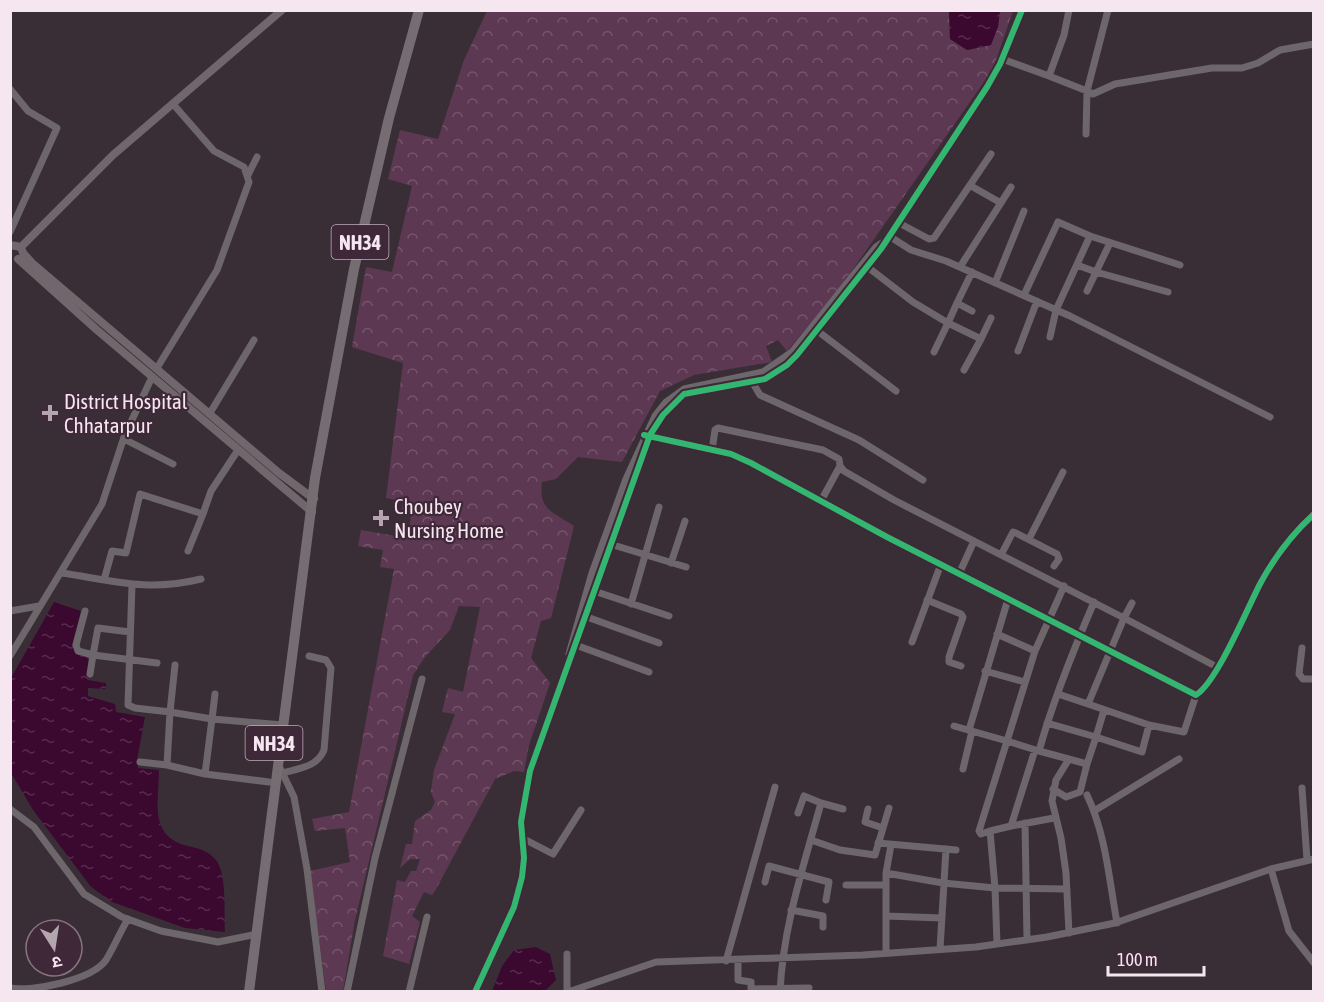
<svg xmlns="http://www.w3.org/2000/svg" width="1324" height="1002" font-family="'Asap Condensed','Noto Sans Devanagari',sans-serif">
	<style>
		.forest { fill: url(#forest-crowns) }
		.water { fill: url(#water-ripples) }
		.lines { fill: none; stroke-linecap: round; stroke-linejoin: round }
		.minor { stroke: #6d666b; stroke-width: 7 }
		.major { stroke: #70666c; stroke-width: 8 }
		.highway { stroke: #766d72; stroke-width: 10 }
		.cycleway-casing { stroke: #3f2938; stroke-width: 10 }
		.cycleway { stroke: #33b770; stroke-width: 6 }
		.poi-dot { fill: #b4a6af; stroke: #3f2938; stroke-width: 2 }
		.labels { text-anchor: middle; dominant-baseline: central; stroke-width: 4.5; stroke-linejoin: round; paint-order: stroke }
		.shield { fill: #3f2938; stroke: #beadb9; stroke-width: 1.5 }
		.shield-label { font-size: 20px; font-weight: bold; fill: #f5e6f0 }
		.poi-label { font-size: 21px; fill: #f5e6f0; stroke: #3f2938; text-anchor: start }
	</style>
	<defs>
		<pattern id="forest-crowns" width="20" height="18" patternUnits="userSpaceOnUse" patternTransform="scale(1.5)"><rect width="20" height="18" fill="#5d3852"/><path d="M2 6a3 3 0 1 1 6 0M12 15a3 3 0 1 1 6 0" fill="none" stroke="#75556b"/></pattern>
		<pattern id="water-ripples" width="26" height="14" patternUnits="userSpaceOnUse" patternTransform="scale(1.5)"><rect width="26" height="14" fill="#3b0830"/><path d="M2 4q2-2 4 0t4 0M15 11q2-2 4 0t4 0" fill="none" stroke="#582c4e"/></pattern>
	</defs>
	<rect width="100%" height="100%" fill="#3a2e36"/>
	<path class="forest" d="M 487,11 L 949,11 L 950,39 L 967,50 L 984,47 L 998,27 L 1000,11 L 1013,11 L 993,69 L 835,295 L 787,351 L 778,340 L 766,346 L 772,362 L 694,375 L 660,391 L 622,462 L 578,457 L 556,479 L 542,482 C 538,510 553,512 574,526 L 551,618 L 541,621 L 531,658 L 550,683 L 529,745 L 524,772 L 514,771 L 495,779 L 435,891 L 432,895 L 424,892 L 412,916 L 420,922 L 409,964 L 383,956 L 397,880 L 405,882 L 411,871 L 416,871 L 420,859 L 410,859 L 400,868 L 406,844 L 412,844 L 415,821 L 431,810 L 435,802 L 431,792 L 434,770 L 455,714 L 442,712 L 448,688 L 463,692 L 480,607 L 459,606 L 450,630 L 425,657 L 413,675 L 355,920 L 343,991 L 326,991 L 310,871 L 350,862 L 345,828 L 315,831 L 312,819 L 349,812 L 394,569 L 380,567 L 383,550 L 358,546 L 361,530 L 408,538 L 411,515 L 401,513 L 403,501 L 386,498 L 403,363 L 352,347 L 366,267 L 392,272 L 412,186 L 388,179 L 400,130 L 438,139 L 464,60 Z"/>
	<path class="water" d="M 949,11 L 1000,11 L 998,27 L 991,45 L 967,50 L 950,39 Z
		M 54,602 L 81,611 L 72,645 L 77,653 L 90,656 L 88,680 L 106,683 L 106,689 L 88,688 L 88,696 L 115,704 L 116,712 L 145,717 L 137,760 L 138,768 L 159,770 C 159,802 148,836 188,846 C 199,849 208,850 216,860 C 227,873 224,915 225,932 L 185,928 L 112,902 L 91,887 L 33,810 L 11,773 L 11,678 Z
		M 536,947 L 550,954 L 556,980 L 545,991 L 492,991 L 502,966 L 514,950 Z"/>
	<g class="lines">
		<path class="minor" d="M 1002,59 L 1049,76 L 1064,35 L 1069,10
			M 1049,76 L 1087,91 L 1108,10
			M 10,89 L 28,111 L 57,128 L 10,232
			M 1086,134 L 1087,91 L 1093,94 L 1115,84 L 1212,68 L 1242,68 L 1258,63 L 1280,50 L 1314,44
			M 248,175 L 257,157
			M 971,186 L 1001,203
			M 899,223 L 929,239 L 934,238 L 991,154
			M 889,236 L 911,250 L 946,261 L 1070,316 L 1270,417
			M 1109,245 L 1096,272 L 1168,292
			M 865,265 L 913,302 L 948,323 L 957,303
			M 1077,265 L 1096,272 L 1087,291
			M 960,267 L 1011,187
			M 972,272 L 957,303 L 972,311
			M 995,283 L 1024,211
			M 1024,295 L 1058,222 L 1090,236
			M 815,329 L 896,391
			M 1050,337 L 1056,310 L 1090,236 L 1180,265
			M 1018,351 L 1037,301
			M 934,352 L 948,323 L 981,339 L 991,318
			M 157,368 L 217,270 L 249,182 L 244,167 L 214,151 L 173,104
			M 964,370 L 981,339
			M 750,378 L 760,395 L 859,440 L 923,480
			M 210,413 L 254,340
			M 644,435 L 731,454 L 751,463 L 887,537 L 1196,695 C 1217,682 1247,609 1260,584 C 1274,558 1292,534 1314,514
			M 124,439 L 173,464
			M 712,450 L 715,430 L 718,428 L 823,450 L 839,459 L 840,466 L 844,471 L 894,500 L 1124,618 L 1088,704 L 1149,725 L 1184,732 L 1196,695
			M 821,501 L 840,466
			M 203,514 L 211,491 L 238,450
			M 1029,539 L 1063,472
			M 610,544 L 686,567
			M 1001,555 L 1013,532 L 1016,533 L 1057,554 L 1059,559 L 1054,566
			M 671,563 L 685,521
			M 62,573 C 114,581 148,592 201,579
			M 959,574 L 974,541
			M 104,580 L 112,551 L 126,553 L 140,494 L 203,514 L 188,551
			M 132,585 L 128,705 L 135,708 L 170,712 L 175,665
			M 594,591 L 669,616
			M 927,600 L 961,614 L 963,617 L 949,657 L 949,662 L 961,666
			M 1132,603 L 1124,618 L 1217,667
			M 631,604 L 659,507
			M 10,611 L 39,606
			M 85,611 L 76,645 L 78,651 L 93,655 L 98,628 L 130,632
			M 587,617 L 659,643
			M 997,634 L 1035,651
			M 912,642 L 941,564
			M 573,644 L 649,672
			M 1302,648 L 1299,674 L 1303,679 L 1314,679
			M 569,654 L 592,573 L 626,479 L 655,416 L 666,402 L 684,389 L 763,372 L 792,352 L 876,247 L 882,243
			M 10,656 L 102,504 L 124,437 L 152,377
			M 985,671 L 1025,682
			M 90,674 L 93,655 L 157,663
			M 215,694 L 212,719 L 170,712 L 167,765 L 205,774 L 212,719 L 283,725
			M 1058,694 L 1088,704
			M 1104,710 L 1096,737 L 1142,752 L 1149,725
			M 1047,723 L 1096,737 L 1087,764 L 1039,751 C 1053,700 1073,651 1094,602
			M 969,730 L 1008,599
			M 1035,750 L 1011,826 L 1054,818
			M 1039,751 L 1007,741 L 1035,651 L 1064,586
			M 1069,759 L 1056,780 L 1052,801 L 1061,838 L 1066,873 L 1069,933
			M 140,762 L 167,765
			M 279,766 L 294,797 L 307,869 L 322,992
			M 963,769 L 972,731
			M 283,773 C 300,768 317,767 324,750 L 331,668 L 326,660 L 309,656
			M 205,774 L 269,782
			M 1302,788 L 1307,860
			M 1053,789 L 1066,797 L 1080,792 L 1087,764
			M 1087,795 C 1106,835 1109,879 1117,923
			M 821,803 L 843,809
			M 10,809 L 34,827 L 84,894 L 122,917 L 161,931 L 218,942 L 257,934
			M 868,809 L 865,822 L 883,828
			M 1094,811 L 1179,759
			M 1025,823 L 1027,940
			M 990,831 L 1011,826
			M 522,838 L 553,854 L 581,810
			M 811,840 L 840,850 L 875,855 L 889,808
			M 878,843 L 956,850
			M 891,845 L 886,873 L 943,883 L 995,888 L 990,831 L 981,834 L 979,831 L 1007,741 L 954,726
			M 1271,869 L 1289,931 L 1314,963
			M 765,882 L 769,866 L 829,882 L 826,900
			M 846,885 L 886,885
			M 791,910 L 823,916 L 823,927
			M 886,916 L 942,918
			M 997,944 L 995,888 L 1067,889
			M 940,949 L 946,849
			M 886,953 L 886,873
			M 567,954 L 567,992
			M 738,960 L 738,980 L 751,982 L 751,992
			M 726,961 L 775,787
			M 10,988 C 33,992 92,980 106,960 C 114,947 120,932 128,919
			M 751,989 L 809,988
			M 347,992 L 375,858 L 422,679
			M 409,992 L 427,917
			M 475,992 L 514,907 L 522,877 L 524,858 L 521,822 L 530,771 L 650,435 L 663,415 L 684,394 L 765,379 L 787,365 L 797,355 L 881,249 L 987,87 L 1000,64 L 1022,10
			M 568,992 L 656,962 L 863,955 L 976,947 L 1047,937 L 1115,923 L 1271,869 L 1314,859
			M 780,992 C 783,926 804,865 821,803 L 804,796 L 798,813"/>
		<path class="major" d="M 10,245 L 21,247 L 23,253 L 32,263 L 279,473 L 314,499
			M 21,247 L 113,155 L 282,10
			M 18,259 L 97,330 L 312,512"/>
		<path class="highway" d="M 249,992 L 315,478 L 354,269 L 389,118 L 419,10"/>
		<defs>
			<path id="cycleway" d="M 644,435 L 731,454 L 751,463 L 887,537 L 1196,695 C 1217,682 1247,609 1260,584 C 1274,558 1292,534 1314,514
				M 475,992 L 514,907 L 522,877 L 524,858 L 521,822 L 530,771 L 650,435 L 663,415 L 684,394 L 765,379 L 787,365 L 797,355 L 881,249 L 987,87 L 1000,64 L 1022,10"/>
		</defs>
		<use href="#cycleway" class="cycleway-casing"/>
		<use href="#cycleway" class="cycleway"/>
	</g>
	<g class="poi-dot">
		<path d="M47 404h6v6h6v6h-6v6h-6v-6h-6v-6h6z"/>
		<path d="M378 509h6v6h6v6h-6v6h-6v-6h-6v-6h6z"/>
	</g>
	<g class="labels">
		<g class="shield">
			<rect x="331.5" y="225" width="57" height="34" rx="4.5"/>
			<rect x="245.5" y="726" width="57" height="34" rx="4.5"/>
		</g>
		<g class="shield-label">
			<text x="360" y="242">NH34</text>
			<text x="274" y="743">NH34</text>
		</g>
		<g class="poi-label">
			<text x="64" y="401">District Hospital<tspan x="64" dy="24">Chhatarpur</tspan></text>
			<text x="394" y="506">Choubey<tspan x="394" dy="24">Nursing Home</tspan></text>
		</g>
	</g>
	<rect width="1324" height="1002" fill="none" stroke="#f5e6f0" stroke-width="24"/>
	<g transform="translate(54 948) rotate(168)"><circle r="28" fill="#3f2938" stroke="#887582" stroke-width="1.5"/>
	<path d="M0-4.5L10 22L0 15L-10 22Z" fill="#b4a6af"/>
	<text y="-9" font-size="16" font-weight="bold" text-anchor="middle" fill="#f5e6f0">उ</text>
	</g>
	<path d="M1108 966v9h96v-9" fill="none" stroke="#f5e6f0" stroke-width="3"/>
	<text x="1117" y="966" font-size="18" fill="#f5e6f0" stroke="#3f2938" stroke-width="4.5" paint-order="stroke">100 m</text>
</svg>
